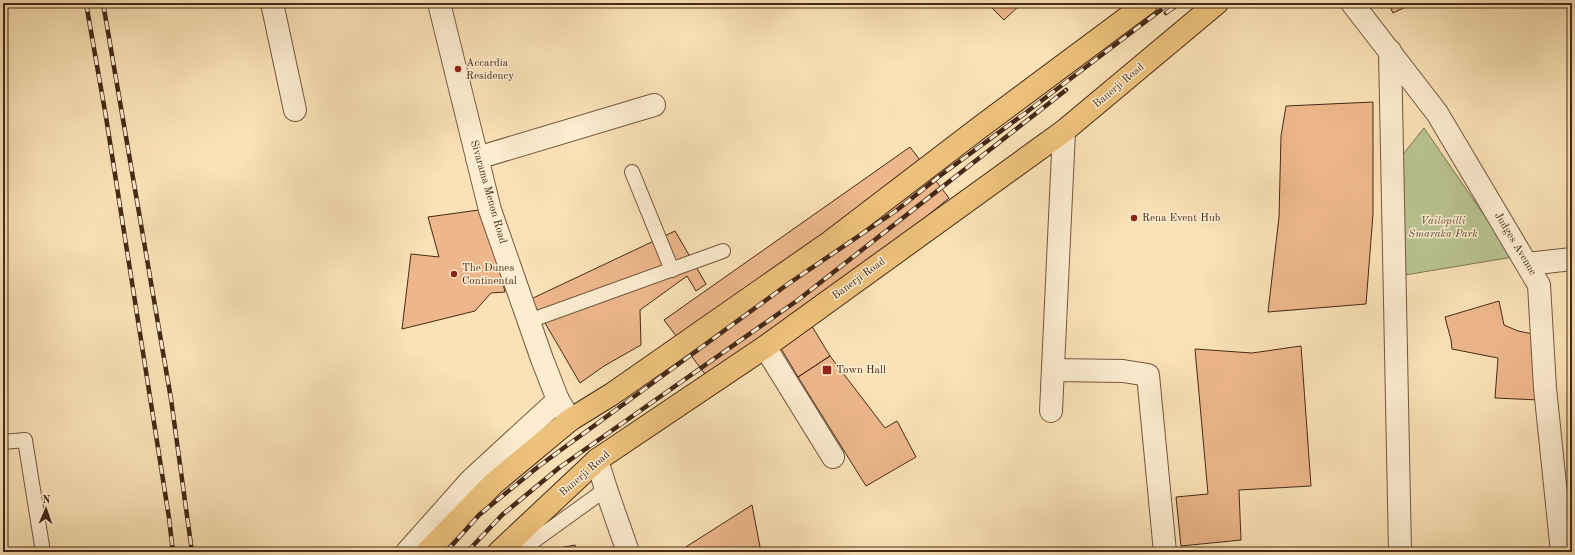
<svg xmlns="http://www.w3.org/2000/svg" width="1575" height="555" font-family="'Old Standard TT',serif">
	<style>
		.green { fill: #b9c492; stroke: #807654 }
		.building { fill: #edb78b; stroke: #462917 }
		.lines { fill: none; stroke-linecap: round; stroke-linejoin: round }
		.service-casing { stroke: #73573f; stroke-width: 16 }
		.minor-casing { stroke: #73573f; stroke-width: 24 }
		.tertiary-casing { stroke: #73573f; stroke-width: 24 }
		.primary-casing { stroke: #462917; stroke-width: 24 }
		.service { stroke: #fcecd0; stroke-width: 14 }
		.minor { stroke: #fcecd0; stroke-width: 22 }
		.tertiary { stroke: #fcecd0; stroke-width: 22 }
		.primary { stroke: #edc17b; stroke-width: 22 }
		.rail-casing { stroke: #462917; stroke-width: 4.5 }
		.rail { stroke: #fcecd0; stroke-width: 3; stroke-dasharray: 9; stroke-linecap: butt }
		.poi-dot { fill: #8f2418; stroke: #fcecd0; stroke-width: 1.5 }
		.labels { text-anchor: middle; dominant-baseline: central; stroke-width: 3; stroke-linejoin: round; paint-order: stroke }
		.poi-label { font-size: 11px; fill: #462917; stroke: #fcecd0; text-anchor: start }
		.street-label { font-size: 11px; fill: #462917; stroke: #fcecd0 }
		.park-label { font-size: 11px; font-style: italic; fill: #635036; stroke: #fcecd0 }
	</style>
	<rect width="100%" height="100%" fill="#fae2b6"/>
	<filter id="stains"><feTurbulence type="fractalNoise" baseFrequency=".005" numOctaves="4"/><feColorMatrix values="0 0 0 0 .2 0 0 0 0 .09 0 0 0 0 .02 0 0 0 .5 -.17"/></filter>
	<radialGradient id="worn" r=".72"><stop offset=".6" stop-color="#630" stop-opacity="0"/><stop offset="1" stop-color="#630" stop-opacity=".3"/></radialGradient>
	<path class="green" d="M 1424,128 L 1513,257 L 1405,275 L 1400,158 Z"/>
	<path class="building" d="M 987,3 L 1022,3 L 1004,20 Z
		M 1388,3 L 1414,3 L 1393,13 Z
		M 1373,102 L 1373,214 L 1366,304 L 1268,312 L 1279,217 L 1281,136 L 1286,106 Z
		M 910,147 L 949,198 L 804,317 L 708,378 L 664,320 Z
		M 486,209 L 505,292 L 491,293 L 475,311 L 402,329 L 411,254 L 439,257 L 428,217 Z
		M 675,231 L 706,284 L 696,291 L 687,276 L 640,310 L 641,345 L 604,366 L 580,383 L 531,299 Z
		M 1499,301 L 1504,325 L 1518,331 L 1533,334 L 1539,400 L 1495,398 L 1498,358 L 1452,349 L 1451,340 L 1445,317 Z
		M 810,323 L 830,356 L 798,377 L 779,345 Z
		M 1301,346 L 1311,486 L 1239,490 L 1241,540 L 1181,546 L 1176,497 L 1208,494 L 1195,349 L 1252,353 Z
		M 830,356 L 885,428 L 897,421 L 916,457 L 866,486 L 798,377 Z
		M 752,505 L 761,552 L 682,552 L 681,550 Z
		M 575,545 L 578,552 L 550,552 L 554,549 Z"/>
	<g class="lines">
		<defs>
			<path id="service" d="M 632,172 L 672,270
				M 529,321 L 723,251
				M 3,442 L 25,440 L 43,552
				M 522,552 L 531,543 L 606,489"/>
			<path id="minor" d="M 272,3 L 295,110
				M 1390,51 L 1400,552
				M 477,158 L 654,105
				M 1527,264 L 1572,259
				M 765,347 L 833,457
				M 1053,370 L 1123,371 L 1148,375 L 1165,552
				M 1051,411 L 1064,131
				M 606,489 L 628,552
				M 407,552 L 471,480 L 558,400 L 570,420"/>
			<path id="tertiary" d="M 439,3 L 490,210 L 542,359 L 558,400
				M 1352,3 L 1437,113 L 1539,285 L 1545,388 L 1562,552
				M 597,460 L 606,489"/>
			<path id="primary" d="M 427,552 L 493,484 L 570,420 L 612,394 L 830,242 L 979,128 L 1147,3
				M 499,552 L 597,460 L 765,347 L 1064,131 L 1217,3"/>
		</defs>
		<use href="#service" class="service-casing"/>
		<use href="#minor" class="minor-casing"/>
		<use href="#tertiary" class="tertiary-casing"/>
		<use href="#primary" class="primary-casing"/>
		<use href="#service" class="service"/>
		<use href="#minor" class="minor"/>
		<use href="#tertiary" class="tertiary"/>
		<use href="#primary" class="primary"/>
		<defs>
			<path id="rail" d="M 86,3 L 106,117 L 169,518 L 173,552
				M 103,3 L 171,399 L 192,552
				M 1166,13 L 1180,3
				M 446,552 L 479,515 L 539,466 L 788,284 L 897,210 L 941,175 L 1024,114 L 1170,3
				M 467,552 L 502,515 L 560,467 L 798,300 L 1066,90"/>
		</defs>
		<use href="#rail" class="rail-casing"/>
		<use href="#rail" class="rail"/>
	</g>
	<g class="poi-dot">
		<circle cx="458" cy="69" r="4"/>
		<circle cx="1134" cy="218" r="4"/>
		<circle cx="454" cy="274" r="4"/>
		<rect x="822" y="365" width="10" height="10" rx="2"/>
	</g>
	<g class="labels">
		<g class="poi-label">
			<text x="466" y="63">Accardia<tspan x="466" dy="13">Residency</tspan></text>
			<text x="1142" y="218">Rena Event Hub</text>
			<text x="462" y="268">The Dunes<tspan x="462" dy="13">Continental</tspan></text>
			<text x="836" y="370">Town Hall</text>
		</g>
		<g class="street-label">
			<text transform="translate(1119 86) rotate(-40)">Banerji Road</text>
			<text transform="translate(488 192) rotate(74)">Sivarama Menon Road</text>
			<text transform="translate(1515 244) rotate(59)">Judges Avenue</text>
			<text transform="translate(859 279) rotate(-36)">Banerji Road</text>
			<text transform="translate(585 474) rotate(-41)">Banerji Road</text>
		</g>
		<g class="park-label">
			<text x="1443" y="221">Vailopilli<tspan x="1443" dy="13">Smaraka Park</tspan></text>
		</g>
	</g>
	<rect width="1575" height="555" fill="none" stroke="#fae2b6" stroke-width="16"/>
	<rect x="4" y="4" width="1567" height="547" fill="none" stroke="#462917" stroke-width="2"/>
	<rect x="8" y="8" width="1559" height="539" fill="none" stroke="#462917"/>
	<g transform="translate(46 509) rotate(2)" stroke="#fcecd0" stroke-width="3" paint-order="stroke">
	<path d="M0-3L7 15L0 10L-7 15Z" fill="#462917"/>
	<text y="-6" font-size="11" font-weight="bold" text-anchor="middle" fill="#462917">N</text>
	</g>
	<rect width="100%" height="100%" filter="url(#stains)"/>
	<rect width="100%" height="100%" fill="url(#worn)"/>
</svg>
